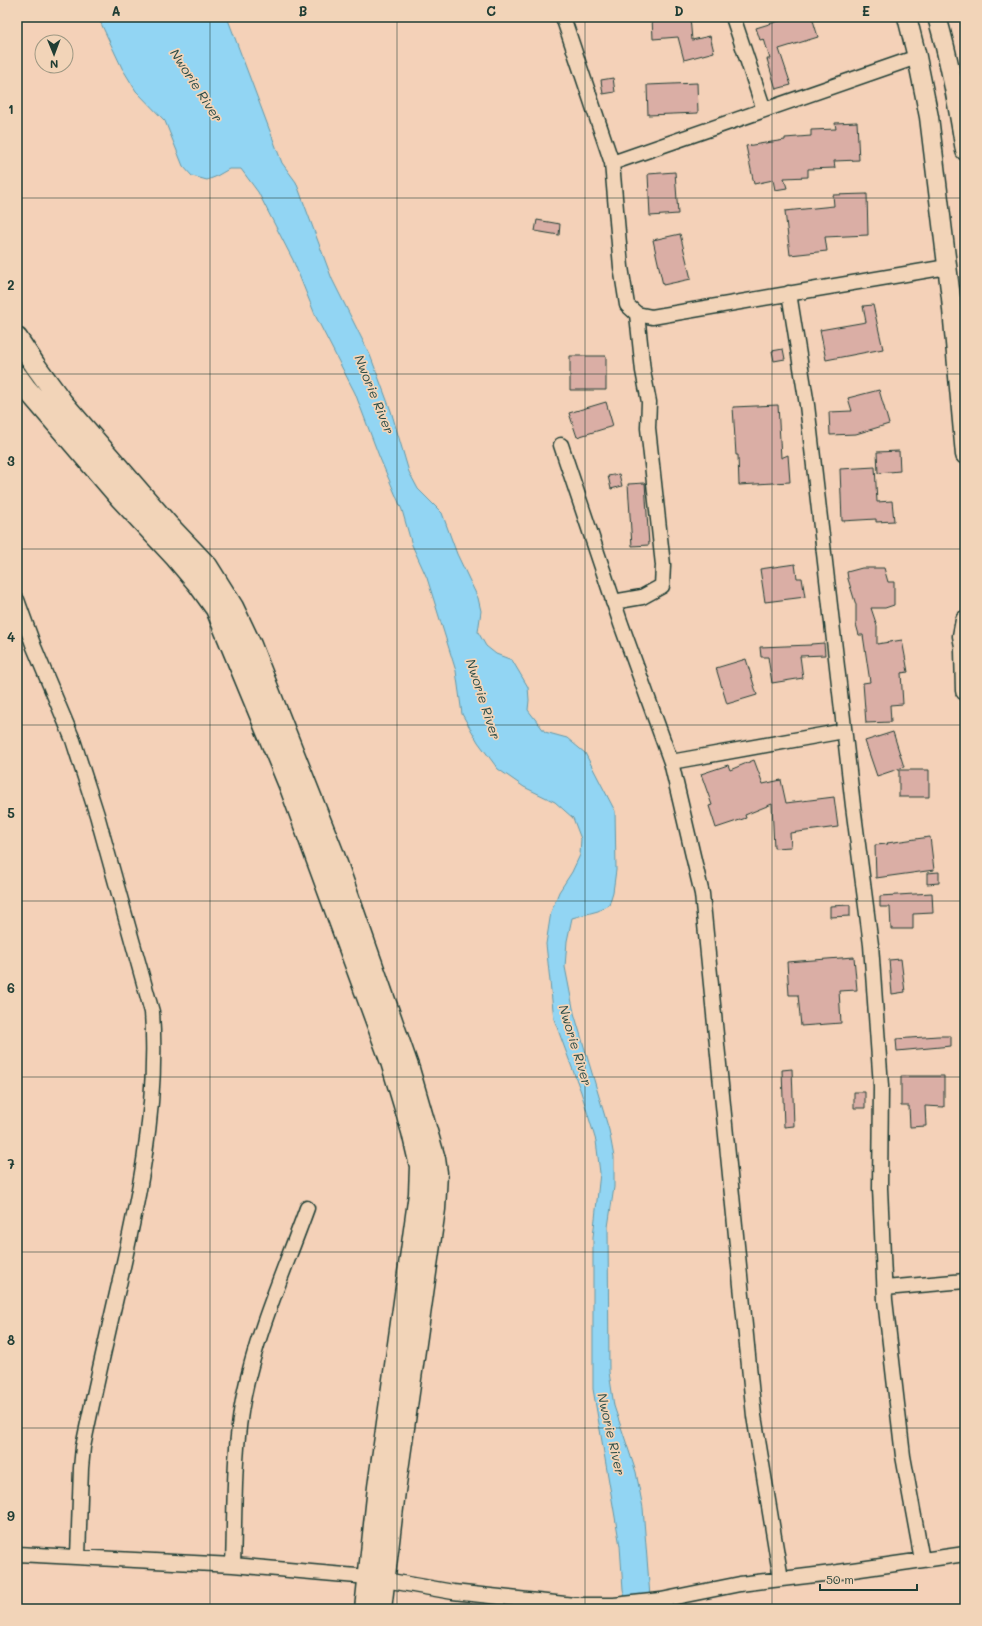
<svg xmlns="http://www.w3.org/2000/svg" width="982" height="1626" font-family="Mali,sans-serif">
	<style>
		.water { fill: #92d5f3; stroke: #6498a7 }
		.building { fill: #daaea5; stroke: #1f3d34 }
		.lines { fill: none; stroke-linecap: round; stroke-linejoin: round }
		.minor-casing { stroke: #1f3d34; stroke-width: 17 }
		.tertiary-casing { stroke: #1f3d34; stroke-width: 21 }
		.secondary-casing { stroke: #1f3d34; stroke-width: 23 }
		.minor { stroke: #f2d4b8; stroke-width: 14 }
		.tertiary { stroke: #f2d4b8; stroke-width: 18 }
		.secondary { stroke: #f2d4b8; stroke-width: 20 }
		.grid { fill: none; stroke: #1f3d34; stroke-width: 1; stroke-opacity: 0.55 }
		.labels { text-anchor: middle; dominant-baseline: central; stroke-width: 3.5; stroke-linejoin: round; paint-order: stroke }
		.water-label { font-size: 13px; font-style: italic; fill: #2a4c47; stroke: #f2d4b8 }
		.neatline { fill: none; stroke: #1f3d34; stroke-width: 1.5 }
		.grid-label { font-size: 13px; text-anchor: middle; font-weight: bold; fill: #1f3d34 }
	</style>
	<rect width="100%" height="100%" fill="#f4d1b8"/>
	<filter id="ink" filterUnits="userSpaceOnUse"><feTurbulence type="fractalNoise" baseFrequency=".025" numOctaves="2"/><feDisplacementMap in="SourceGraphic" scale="8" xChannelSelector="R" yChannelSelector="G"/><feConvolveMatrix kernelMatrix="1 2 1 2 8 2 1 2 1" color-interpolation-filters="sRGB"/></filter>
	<g filter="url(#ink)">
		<path class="water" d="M 98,17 L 227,17 L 282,163 L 296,182 L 332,279 L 370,355 L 391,411 L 409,472 L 418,489 L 442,513 L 457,554 L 478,598 L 481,611 L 478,632 L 486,646 L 496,654 L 512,660 L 528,687 L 529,700 L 528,710 L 545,732 L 567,738 L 585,753 L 615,811 L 616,870 L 613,892 L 609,905 L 598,911 L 572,918 L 567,941 L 565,967 L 574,1013 L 609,1130 L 614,1157 L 614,1187 L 608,1227 L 609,1372 L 614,1406 L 636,1472 L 643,1508 L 651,1609 L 627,1609 L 623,1589 L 620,1546 L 593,1389 L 593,1237 L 600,1173 L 596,1141 L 581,1092 L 554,1019 L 546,944 L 551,912 L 559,892 L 572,872 L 580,855 L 581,839 L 573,818 L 555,802 L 524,787 L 498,769 L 478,742 L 462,714 L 456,671 L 427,578 L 412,545 L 402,510 L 379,456 L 355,393 L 316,317 L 293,260 L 258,192 L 241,169 L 229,169 L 215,177 L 207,180 L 192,176 L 183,166 L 165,121 L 136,91 L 122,68 Z"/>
		<path class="building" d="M 652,17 L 690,17 L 692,40 L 710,36 L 714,52 L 684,60 L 678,37 L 653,39 Z
			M 792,17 L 812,17 L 818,37 L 779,49 L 791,85 L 776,89 L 767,59 L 770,59 L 764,39 L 760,40 L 756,28 Z
			M 613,78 L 615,92 L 603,94 L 601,80 Z
			M 697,83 L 698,113 L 648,115 L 647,85 Z
			M 857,122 L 859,160 L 834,161 L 835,168 L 808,169 L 808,177 L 784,178 L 787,188 L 775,190 L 773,180 L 754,184 L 746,146 L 785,140 L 785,138 L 811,136 L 811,130 L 836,129 L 835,123 Z
			M 675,172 L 678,214 L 650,216 L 648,174 Z
			M 867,194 L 868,235 L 825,237 L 827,251 L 790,255 L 785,211 L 834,206 L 833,195 Z
			M 537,220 L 560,224 L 559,235 L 535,231 Z
			M 680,234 L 691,279 L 663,285 L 653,240 Z
			M 873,305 L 883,349 L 826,360 L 820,330 L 866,322 L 863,306 Z
			M 783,349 L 785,359 L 774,361 L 772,351 Z
			M 570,356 L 606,356 L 606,390 L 570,390 Z
			M 879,390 L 889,424 L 856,434 L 830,435 L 829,412 L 852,411 L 848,398 Z
			M 606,402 L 613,426 L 577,437 L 569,413 Z
			M 778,405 L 781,458 L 788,455 L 790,482 L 739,485 L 738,455 L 736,455 L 733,407 Z
			M 899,451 L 900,471 L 878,473 L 877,452 Z
			M 875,467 L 877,502 L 892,501 L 894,521 L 876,522 L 876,519 L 842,521 L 840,469 Z
			M 619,474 L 622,486 L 611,489 L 608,476 Z
			M 645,483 L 649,545 L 632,546 L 628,484 Z
			M 795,564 L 797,578 L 802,578 L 805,597 L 765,602 L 760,569 Z
			M 862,568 L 884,568 L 888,582 L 894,582 L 894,605 L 885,608 L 871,608 L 877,626 L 877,644 L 902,640 L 908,672 L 901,673 L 903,704 L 890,705 L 891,722 L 866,723 L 863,683 L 870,682 L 863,635 L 859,635 L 856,624 L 856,605 L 848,579 L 847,572 Z
			M 824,643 L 825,655 L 800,656 L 803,678 L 772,683 L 768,657 L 761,657 L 760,647 L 811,645 L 811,644 Z
			M 746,659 L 757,695 L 727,704 L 716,668 Z
			M 893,732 L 904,767 L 877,776 L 865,741 Z
			M 754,760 L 763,784 L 781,780 L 786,803 L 834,797 L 838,827 L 790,833 L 791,847 L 774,848 L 772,804 L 745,815 L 746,818 L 716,828 L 709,806 L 712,805 L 701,774 L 728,765 L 730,770 Z
			M 899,770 L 929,770 L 929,797 L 899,797 Z
			M 930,837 L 934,870 L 876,878 L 875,845 L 888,844 L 887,843 Z
			M 939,872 L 939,883 L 927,884 L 927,873 Z
			M 932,893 L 933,913 L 913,914 L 913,929 L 891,929 L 890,907 L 880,907 L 880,896 Z
			M 850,905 L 850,916 L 830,917 L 830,906 Z
			M 854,957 L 857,990 L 839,991 L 841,1023 L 801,1026 L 798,995 L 789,995 L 787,962 Z
			M 901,959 L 905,992 L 892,994 L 889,960 Z
			M 938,1036 L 951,1036 L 951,1046 L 897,1051 L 896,1039 Z
			M 792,1069 L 794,1126 L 784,1127 L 782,1070 Z
			M 901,1076 L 944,1076 L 944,1107 L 925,1106 L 926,1126 L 910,1127 L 909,1106 L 901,1106 Z
			M 854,1092 L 865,1092 L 865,1108 L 854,1108 Z"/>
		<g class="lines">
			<defs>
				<path id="minor" d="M 563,17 L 612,163 L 621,267 L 627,305 L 637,314 L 652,317 L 947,267
					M 733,17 L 764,110
					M 612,163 L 917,57
					M 789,293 L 807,405 L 853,806 L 871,945 L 881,1086 L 880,1188 L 885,1300 L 903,1456 L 922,1560
					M 561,445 L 621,624 L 671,762
					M 17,600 L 34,647 L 73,740 L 97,815 L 152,1012 C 159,1110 137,1207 115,1302 C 104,1350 93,1398 83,1447 L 81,1468 L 78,1557
					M 613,602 L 642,597 L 662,586 L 663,565 L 648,428 L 649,402 L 643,371 L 637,314
					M 885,1288 L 965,1281
					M 17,1554 L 233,1565 L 368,1577 L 453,1592 L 574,1605 L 614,1605 L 661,1600 L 740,1584 L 832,1573 L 965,1554
					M 233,1565 C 235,1511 233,1448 244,1395 C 257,1331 285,1269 307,1208
					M 781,1579 L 754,1416 L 702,894 L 671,762 L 844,731"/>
				<path id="tertiary" d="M 907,17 L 917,57 L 929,117 L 951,298 L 965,455
					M 937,17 C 950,61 958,106 965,151
					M 965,620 L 962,636 L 965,651
					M 964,650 L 965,691"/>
				<path id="secondary" d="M 17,338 L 35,365 L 62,402 L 169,526 L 208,567 L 233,607 L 251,645 L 334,855 L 409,1069 L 435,1159 L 437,1173 L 435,1209 L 395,1491 L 381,1609
					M 17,376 L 25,387 L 121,499 L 176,558 L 198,584 L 216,609 L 291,790 L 391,1062 L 412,1132 L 420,1166 L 419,1194 L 378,1487 L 365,1609"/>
			</defs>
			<use href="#minor" class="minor-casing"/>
			<use href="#tertiary" class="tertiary-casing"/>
			<use href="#secondary" class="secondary-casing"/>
			<use href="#minor" class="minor"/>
			<use href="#tertiary" class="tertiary"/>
			<use href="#secondary" class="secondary"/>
		</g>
	</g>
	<path class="grid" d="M 210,17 L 210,1609M 397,17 L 397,1609M 585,17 L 585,1609M 772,17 L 772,1609M 17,198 L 965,198M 17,374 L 965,374M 17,549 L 965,549M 17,725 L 965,725M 17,901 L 965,901M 17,1077 L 965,1077M 17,1252 L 965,1252M 17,1428 L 965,1428"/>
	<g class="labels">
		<g class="water-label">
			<text transform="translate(197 85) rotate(57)">Nworie River</text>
			<text transform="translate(375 394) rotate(68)">Nworie River</text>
			<text transform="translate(484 699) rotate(72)">Nworie River</text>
			<text transform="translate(576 1045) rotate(73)">Nworie River</text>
			<text transform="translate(612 1434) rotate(77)">Nworie River</text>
		</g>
	</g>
	<rect width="982" height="1626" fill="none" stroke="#f2d4b8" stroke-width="44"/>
	<g transform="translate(54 54) rotate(179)"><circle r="19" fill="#f2d4b8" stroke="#9e9883"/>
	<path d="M0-3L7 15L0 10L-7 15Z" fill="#1f3d34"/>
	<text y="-6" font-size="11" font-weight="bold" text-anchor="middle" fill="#1f3d34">N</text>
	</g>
	<path d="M820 1584v6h97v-6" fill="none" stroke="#1f3d34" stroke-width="2"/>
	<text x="826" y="1584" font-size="12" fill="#1f3d34" stroke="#f2d4b8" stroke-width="3" paint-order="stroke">50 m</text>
	<rect x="22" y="22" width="938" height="1582" class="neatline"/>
	<g class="grid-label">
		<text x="116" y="16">A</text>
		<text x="303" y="16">B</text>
		<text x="491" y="16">C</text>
		<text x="679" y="16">D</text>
		<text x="866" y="16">E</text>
		<text x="11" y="114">1</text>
		<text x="11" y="290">2</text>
		<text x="11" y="466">3</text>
		<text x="11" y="642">4</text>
		<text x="11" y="818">5</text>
		<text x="11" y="993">6</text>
		<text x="11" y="1169">7</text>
		<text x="11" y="1345">8</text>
		<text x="11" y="1521">9</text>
	</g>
</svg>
